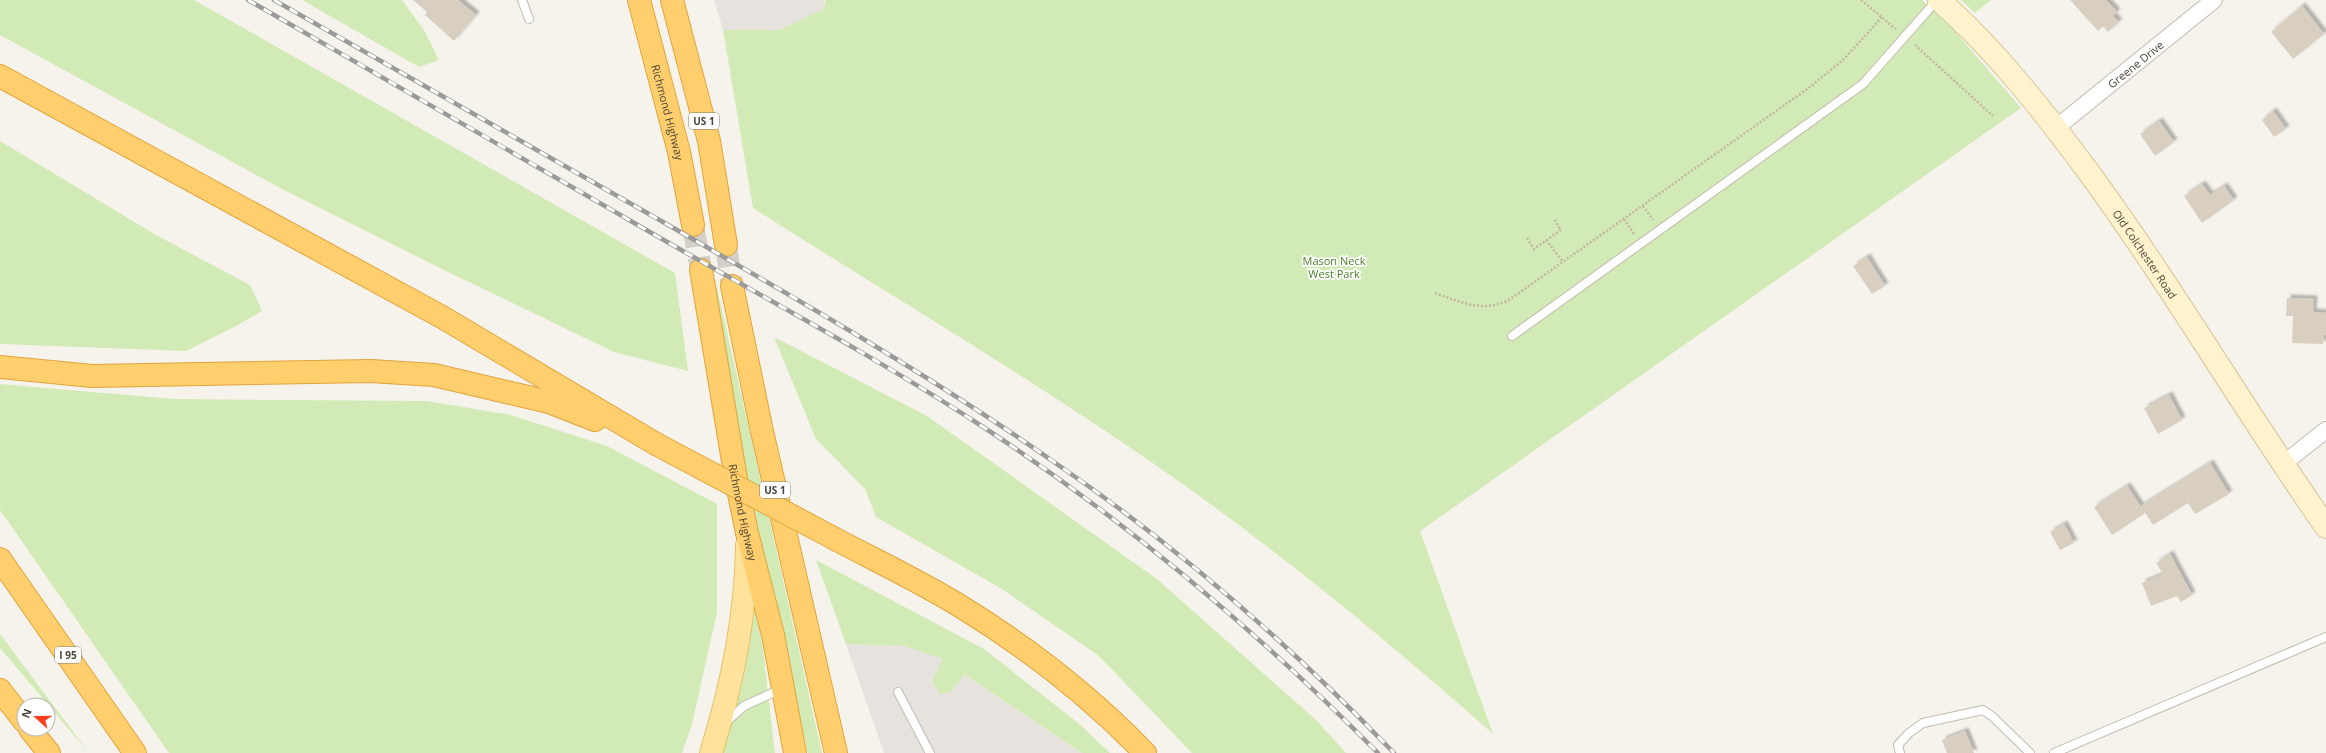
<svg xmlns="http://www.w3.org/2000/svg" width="2326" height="753" font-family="'Open Sans',sans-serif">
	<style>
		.industrial { fill: #e6e2dd }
		.green { fill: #d2eab5 }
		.building { fill: #d8cfc1; filter: url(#shadow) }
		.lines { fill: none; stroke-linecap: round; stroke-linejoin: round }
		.highway-tunnel { stroke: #d4d0c8; stroke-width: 22; stroke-dasharray: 22 11; stroke-linecap: butt }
		.lane-casing { stroke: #c2bbae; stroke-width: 10 }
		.street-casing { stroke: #c2bbae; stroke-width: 18 }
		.secondary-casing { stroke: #d6c79b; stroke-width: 24 }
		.primary-casing { stroke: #e6c16a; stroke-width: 24 }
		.highway-casing { stroke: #e0a43c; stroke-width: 24 }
		.path { stroke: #c4b79f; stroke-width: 2.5; stroke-dasharray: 2 2; stroke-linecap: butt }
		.lane { stroke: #fff; stroke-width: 8 }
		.street { stroke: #fff; stroke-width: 16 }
		.secondary { stroke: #fff3cd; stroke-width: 22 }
		.primary { stroke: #ffe39c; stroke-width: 22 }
		.highway { stroke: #ffcf6e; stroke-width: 22 }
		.rail-casing { stroke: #9a9a9a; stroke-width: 4.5 }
		.rail { stroke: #fff; stroke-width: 3; stroke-dasharray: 9; stroke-linecap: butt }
		.highway-bridge-casing { stroke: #e0a43c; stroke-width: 24; stroke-linecap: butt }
		.highway-bridge { stroke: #ffcf6e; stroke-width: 22 }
		.labels { text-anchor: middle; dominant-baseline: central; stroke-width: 3.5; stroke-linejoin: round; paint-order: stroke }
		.shield { fill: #fff; stroke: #817c74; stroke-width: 1 }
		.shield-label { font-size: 10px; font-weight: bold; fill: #4b4439 }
		.street-label { font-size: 11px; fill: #4b4439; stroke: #fff }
		.park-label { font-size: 11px; fill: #4a7f2a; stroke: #fff }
	</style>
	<defs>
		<filter id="shadow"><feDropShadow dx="3.5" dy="-3.5" stdDeviation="1" flood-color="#0004"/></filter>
	</defs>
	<rect width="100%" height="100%" fill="#f6f3ec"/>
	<path class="industrial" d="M 714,0 L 824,0 L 824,9 L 779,30 L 723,30 Z
		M 846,644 L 904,646 L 944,659 L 932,681 L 951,691 L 964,674 L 1082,753 L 884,753 Z"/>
	<path class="green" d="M 0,0 L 194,0 L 675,273 L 688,371 L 614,352 L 442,269 L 282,189 L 0,35 Z
		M 302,0 L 402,0 L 424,30 L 439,60 L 419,67 Z
		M 825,0 L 1922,0 L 1952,28 L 2021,108 L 1420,531 L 1493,734 C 1395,647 1294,564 1187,487 C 1047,388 898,300 753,208 L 723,30 L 779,30 L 824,9 Z
		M 1961,0 L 1991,0 L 1975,13 Z
		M 0,141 L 156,235 L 250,285 L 262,311 L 236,326 L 186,351 L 0,344 Z
		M 710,276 L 715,279 L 822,753 L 808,753 L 741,454 Z
		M 774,337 L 927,416 L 1157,579 L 1316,720 L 1346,753 L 1192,753 L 1099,656 L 1002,589 L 876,517 L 865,489 L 816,439 Z
		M 0,384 L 173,399 L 427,401 L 511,415 L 607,446 L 717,504 L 717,612 L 692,724 L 682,753 L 169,753 L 0,510 Z
		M 816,560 L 984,649 L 1078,723 L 1110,753 L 1082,753 L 964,674 L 951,692 L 940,694 L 932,681 L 943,659 L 904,646 L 846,644 Z
		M 753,598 L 763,650 L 775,753 L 720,753 Z
		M 0,634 L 89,753 L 0,648 Z"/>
	<path class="building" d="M 413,0 L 458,0 L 476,15 L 454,41 L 425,15 L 427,12 Z
		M 2070,0 L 2106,0 L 2117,12 L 2113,16 L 2119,22 L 2108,32 L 2103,26 L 2098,31 Z
		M 2302,6 L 2324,34 L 2293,59 L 2271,32 Z
		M 2273,111 L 2286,129 L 2274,137 L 2262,120 Z
		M 2159,121 L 2174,142 L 2155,156 L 2140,134 Z
		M 2202,184 L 2210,195 L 2224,186 L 2234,200 L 2202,223 L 2184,196 Z
		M 1867,257 L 1885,286 L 1872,294 L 1853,266 Z
		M 2287,298 L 2314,299 L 2313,312 L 2326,313 L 2326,335 L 2324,335 L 2323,344 L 2292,343 L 2293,316 L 2286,316 Z
		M 2169,395 L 2182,420 L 2158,434 L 2144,408 Z
		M 2210,463 L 2229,494 L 2195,514 L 2188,503 L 2153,525 L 2141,506 Z
		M 2127,486 L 2145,513 L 2112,535 L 2094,507 Z
		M 2064,524 L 2074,543 L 2060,550 L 2050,532 Z
		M 2170,554 L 2192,595 L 2181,602 L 2177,596 L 2151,606 L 2142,583 L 2163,574 L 2156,563 Z
		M 1965,731 L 1974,753 L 1947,753 L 1942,740 Z"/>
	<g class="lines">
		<path class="highway-tunnel" d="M 693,225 L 701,270
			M 726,245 L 732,286"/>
		<defs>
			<path id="lane" d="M 522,0 L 529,19
				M 1512,336 L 1863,84 L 1937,0
				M 898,692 L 930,753
				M 725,723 L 744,706 L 781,689
				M 1900,753 L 1898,745 L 1909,733 L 1923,723 L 1983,710 L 1993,717 L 2030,753
				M 2054,753 L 2326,637"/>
			<g id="street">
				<path id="s1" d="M 2056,128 L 2214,0"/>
				<path d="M 2283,464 L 2326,430"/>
			</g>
			<g id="secondary">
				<path id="s2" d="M 1939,0 C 1997,51 2044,112 2090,174 C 2173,288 2245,411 2326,527"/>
			</g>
			<path id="primary" d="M 711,753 C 732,686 746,615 747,545"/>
			<g id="highway">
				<path id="s3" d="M 639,0 L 679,152 L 693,225"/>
				<path d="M 672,0 L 709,141 L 726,245"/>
				<path d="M 0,76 L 442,317 L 656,444"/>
				<path id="s4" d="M 701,270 L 736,479 L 747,533 L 773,635 L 795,753"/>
				<path d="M 732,286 L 761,427 L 836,753"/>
				<path d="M 0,367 L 92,376 L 371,371 L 434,375 L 549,402 L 595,420"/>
				<path d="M 839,541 C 879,562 921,582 960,606 C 1027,647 1090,696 1145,753"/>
				<path d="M 0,559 L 135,753"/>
				<path d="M 0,690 L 24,721"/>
				<path d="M 30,729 L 49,753"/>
			</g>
		</defs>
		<use href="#lane" class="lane-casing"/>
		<use href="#street" class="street-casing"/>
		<use href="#secondary" class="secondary-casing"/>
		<use href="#primary" class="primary-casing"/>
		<use href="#highway" class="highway-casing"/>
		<path class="path" d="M 1861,0 L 1896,29
			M 1915,45 L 1993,116
			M 1643,206 L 1653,220
			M 1624,219 L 1634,234
			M 1527,238 L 1534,249 L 1561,230 L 1554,219
			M 1546,240 L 1563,262
			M 1435,293 C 1461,302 1482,313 1509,300 L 1810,87 L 1844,59 L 1882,17"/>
		<use href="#lane" class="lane"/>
		<use href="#street" class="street"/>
		<use href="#secondary" class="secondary"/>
		<use href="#primary" class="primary"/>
		<use href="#highway" class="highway"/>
		<defs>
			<path id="rail" d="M 248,0 C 389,81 529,162 669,243 C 772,302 877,358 977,423 C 1122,517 1256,630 1378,753
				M 274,0 C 406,75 538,151 670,226 C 804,303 938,380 1064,469 C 1183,551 1294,649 1394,753"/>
		</defs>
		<use href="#rail" class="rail-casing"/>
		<use href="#rail" class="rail"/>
		<defs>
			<path id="highway-bridge" d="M 656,444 L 839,541"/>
		</defs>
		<use href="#highway-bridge" class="highway-bridge-casing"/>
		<use href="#highway-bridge" class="highway-bridge"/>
	</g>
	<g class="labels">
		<g class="shield">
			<rect x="689" y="113" width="30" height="16" rx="3"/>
			<rect x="760" y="482" width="30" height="16" rx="3"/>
			<rect x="55" y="647" width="26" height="16" rx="3"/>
		</g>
		<g class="shield-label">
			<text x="704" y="121">US 1</text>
			<text x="775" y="490">US 1</text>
			<text x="68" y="655">I 95</text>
		</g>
		<g class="street-label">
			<text stroke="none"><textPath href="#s1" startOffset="102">Greene Drive</textPath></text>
			<text stroke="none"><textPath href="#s3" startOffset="116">Richmond Highway</textPath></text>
			<text stroke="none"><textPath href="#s2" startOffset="328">Old Colchester Road</textPath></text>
			<text stroke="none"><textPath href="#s4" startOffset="246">Richmond Highway</textPath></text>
		</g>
		<g class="park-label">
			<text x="1334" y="260">Mason Neck<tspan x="1334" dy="13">West Park</tspan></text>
		</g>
	</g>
	<g transform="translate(36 717) rotate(291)"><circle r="19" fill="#ffffff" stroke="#b7b4b0"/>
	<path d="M0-3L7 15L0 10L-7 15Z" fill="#fc3f1d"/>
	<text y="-6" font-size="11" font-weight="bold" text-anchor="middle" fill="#4b4439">N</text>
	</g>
</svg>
